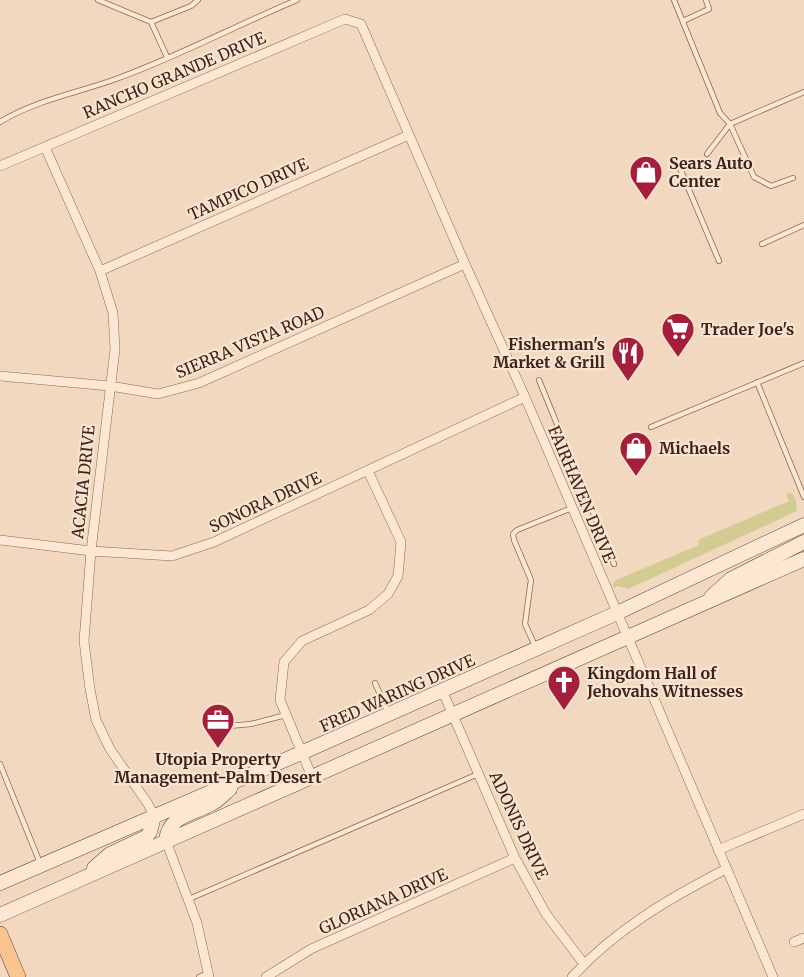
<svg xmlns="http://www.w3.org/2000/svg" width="804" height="977" font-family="Merriweather,serif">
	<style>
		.green { fill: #d2cc92 }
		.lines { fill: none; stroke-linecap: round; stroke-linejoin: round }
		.lane-casing { stroke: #8d6755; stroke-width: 6 }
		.street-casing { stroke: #8d6755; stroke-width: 10 }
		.secondary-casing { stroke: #6f4839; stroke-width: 15 }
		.primary-casing { stroke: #5a362a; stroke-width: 16 }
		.lane { stroke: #fce7d3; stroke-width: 4.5 }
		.street { stroke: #fce7d3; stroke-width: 9 }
		.secondary { stroke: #fce7d3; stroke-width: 14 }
		.primary { stroke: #fac492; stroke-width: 15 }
		.labels { text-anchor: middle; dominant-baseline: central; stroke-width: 4.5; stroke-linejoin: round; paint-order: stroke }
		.street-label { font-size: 16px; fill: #3b241b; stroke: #f9e4cf }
		.poi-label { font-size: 16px; font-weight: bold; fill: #3b241b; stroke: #f9e4cf; text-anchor: start }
	</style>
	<rect width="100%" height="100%" fill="#f2d8bf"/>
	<path class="green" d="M 792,493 L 796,501 L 797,511 L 628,589 L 618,586 L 614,588 L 612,585 L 616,580 L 699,545 L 698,540 L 789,501 L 786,494 Z"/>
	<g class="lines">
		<defs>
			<path id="lane" d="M 98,0 L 151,22 L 191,6 L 198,0
				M 674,0 L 720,113 L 730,124 L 754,177 L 771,186 L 793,178
				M 683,21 L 709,9 L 706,0
				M 151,22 L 167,57
				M 0,122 C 36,100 77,93 116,79 C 177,57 237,25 297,0
				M 707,154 L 730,124 L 804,92
				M 679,166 L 719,261
				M 762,244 L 804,225
				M 539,380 L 614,564
				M 757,382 L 804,497
				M 651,427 L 804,363
				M 535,646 L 525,624 L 531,580 L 514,540 L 513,534 L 517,530 L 572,508
				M 375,683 L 388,712
				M 229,726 L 251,724 L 286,715
				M 0,764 L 40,863
				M 189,899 L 478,774
				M 199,977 L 208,973"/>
			<path id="street" d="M 45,147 L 100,271 L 113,313 L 115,349 L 91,551 L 84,641 L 90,689 L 96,720 L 110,749 L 148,804 L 154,816
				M 0,166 L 345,19 L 361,24 L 465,264 L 525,397 L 773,977
				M 100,271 L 409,135
				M 0,376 L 110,386 L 158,394 L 199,383 L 465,264
				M 0,540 L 91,551 L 172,556 L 214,542 L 525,397
				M 442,690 L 515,858 L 546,914 L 584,964
				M 312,777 L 280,700 L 284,662 L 302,641 L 369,610 L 388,594 L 398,576 L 401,542 L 368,471
				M 166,841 L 197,923 L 209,977
				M 718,850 L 804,814
				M 794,942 L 804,938
				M 266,977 L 311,949 L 515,858
				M 572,977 C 616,929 670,898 726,869"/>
			<path id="secondary" d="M 711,597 L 731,579 L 804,542
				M 166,841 C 168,816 191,815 211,804 C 218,801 224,794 230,789
				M 94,868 L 110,854 L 146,837 L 150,832 L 154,816
				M 0,883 L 301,753 L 617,613 L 804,525
				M 0,915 L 804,559"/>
			<path id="primary" d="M 0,934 L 18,977"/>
		</defs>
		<use href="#lane" class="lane-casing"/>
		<use href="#street" class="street-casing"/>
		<use href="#secondary" class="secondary-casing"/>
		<use href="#primary" class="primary-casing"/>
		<use href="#lane" class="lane"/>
		<use href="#street" class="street"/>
		<use href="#secondary" class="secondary"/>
		<use href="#primary" class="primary"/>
	</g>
	<defs>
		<symbol id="shop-pin" viewBox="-11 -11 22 30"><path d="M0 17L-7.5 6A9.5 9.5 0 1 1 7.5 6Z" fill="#a31f3c" stroke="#f9e4cf"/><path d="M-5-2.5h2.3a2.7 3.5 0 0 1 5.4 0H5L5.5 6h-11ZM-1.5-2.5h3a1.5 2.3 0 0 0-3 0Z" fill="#fff"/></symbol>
		<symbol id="supermarket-pin" viewBox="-11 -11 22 30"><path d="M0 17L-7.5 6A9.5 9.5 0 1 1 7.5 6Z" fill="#a31f3c" stroke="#f9e4cf"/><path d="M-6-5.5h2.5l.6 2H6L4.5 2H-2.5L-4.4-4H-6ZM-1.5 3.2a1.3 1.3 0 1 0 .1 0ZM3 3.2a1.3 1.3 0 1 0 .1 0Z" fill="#fff"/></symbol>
		<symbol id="restaurant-pin" viewBox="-11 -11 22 30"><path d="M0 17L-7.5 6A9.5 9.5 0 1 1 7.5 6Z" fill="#a31f3c" stroke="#f9e4cf"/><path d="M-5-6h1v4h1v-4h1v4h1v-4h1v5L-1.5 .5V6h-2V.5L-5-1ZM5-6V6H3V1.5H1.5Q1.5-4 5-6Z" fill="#fff"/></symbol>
		<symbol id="church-pin" viewBox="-11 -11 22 30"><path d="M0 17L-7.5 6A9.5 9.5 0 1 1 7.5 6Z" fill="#a31f3c" stroke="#f9e4cf"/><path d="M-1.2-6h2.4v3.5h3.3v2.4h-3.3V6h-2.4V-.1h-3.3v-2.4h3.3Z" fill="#fff"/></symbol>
		<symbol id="office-pin" viewBox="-11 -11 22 30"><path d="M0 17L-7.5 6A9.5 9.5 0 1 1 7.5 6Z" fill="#a31f3c" stroke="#f9e4cf"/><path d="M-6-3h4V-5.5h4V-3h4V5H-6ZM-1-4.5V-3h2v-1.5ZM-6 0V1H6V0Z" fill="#fff"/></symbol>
	</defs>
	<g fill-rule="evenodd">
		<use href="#shop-pin" x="627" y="153" width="38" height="52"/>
		<use href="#supermarket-pin" x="659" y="310" width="38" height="52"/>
		<use href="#restaurant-pin" x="609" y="334" width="38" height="52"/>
		<use href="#shop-pin" x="617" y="429" width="38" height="52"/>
		<use href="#church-pin" x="545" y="663" width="38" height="52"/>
		<use href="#office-pin" x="199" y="701" width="38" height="52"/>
	</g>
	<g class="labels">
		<g class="street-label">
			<text transform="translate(174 75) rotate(-23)">RANCHO GRANDE DRIVE</text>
			<text transform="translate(248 189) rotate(-24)">TAMPICO DRIVE</text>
			<text transform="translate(250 342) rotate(-23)">SIERRA VISTA ROAD</text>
			<text transform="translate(83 482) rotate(-84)">ACACIA DRIVE</text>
			<text transform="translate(582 494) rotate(67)">FAIRHAVEN DRIVE</text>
			<text transform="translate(265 502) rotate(-25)">SONORA DRIVE</text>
			<text transform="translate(397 693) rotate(-24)">FRED WARING DRIVE</text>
			<text transform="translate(519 825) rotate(65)">ADONIS DRIVE</text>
			<text transform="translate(383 901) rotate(-24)">GLORIANA DRIVE</text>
		</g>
		<g class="poi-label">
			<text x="669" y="163">Sears Auto<tspan x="669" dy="18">Center</tspan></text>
			<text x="701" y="329">Trader Joe's</text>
			<text x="605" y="344" text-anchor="end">Fisherman's<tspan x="605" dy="18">Market &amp; Grill</tspan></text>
			<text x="659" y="448">Michaels</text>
			<text x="587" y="673">Kingdom Hall of<tspan x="587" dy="18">Jehovahs Witnesses</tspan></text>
			<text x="218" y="759" text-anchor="middle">Utopia Property<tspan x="218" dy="18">Management-Palm Desert</tspan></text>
		</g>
	</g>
</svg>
